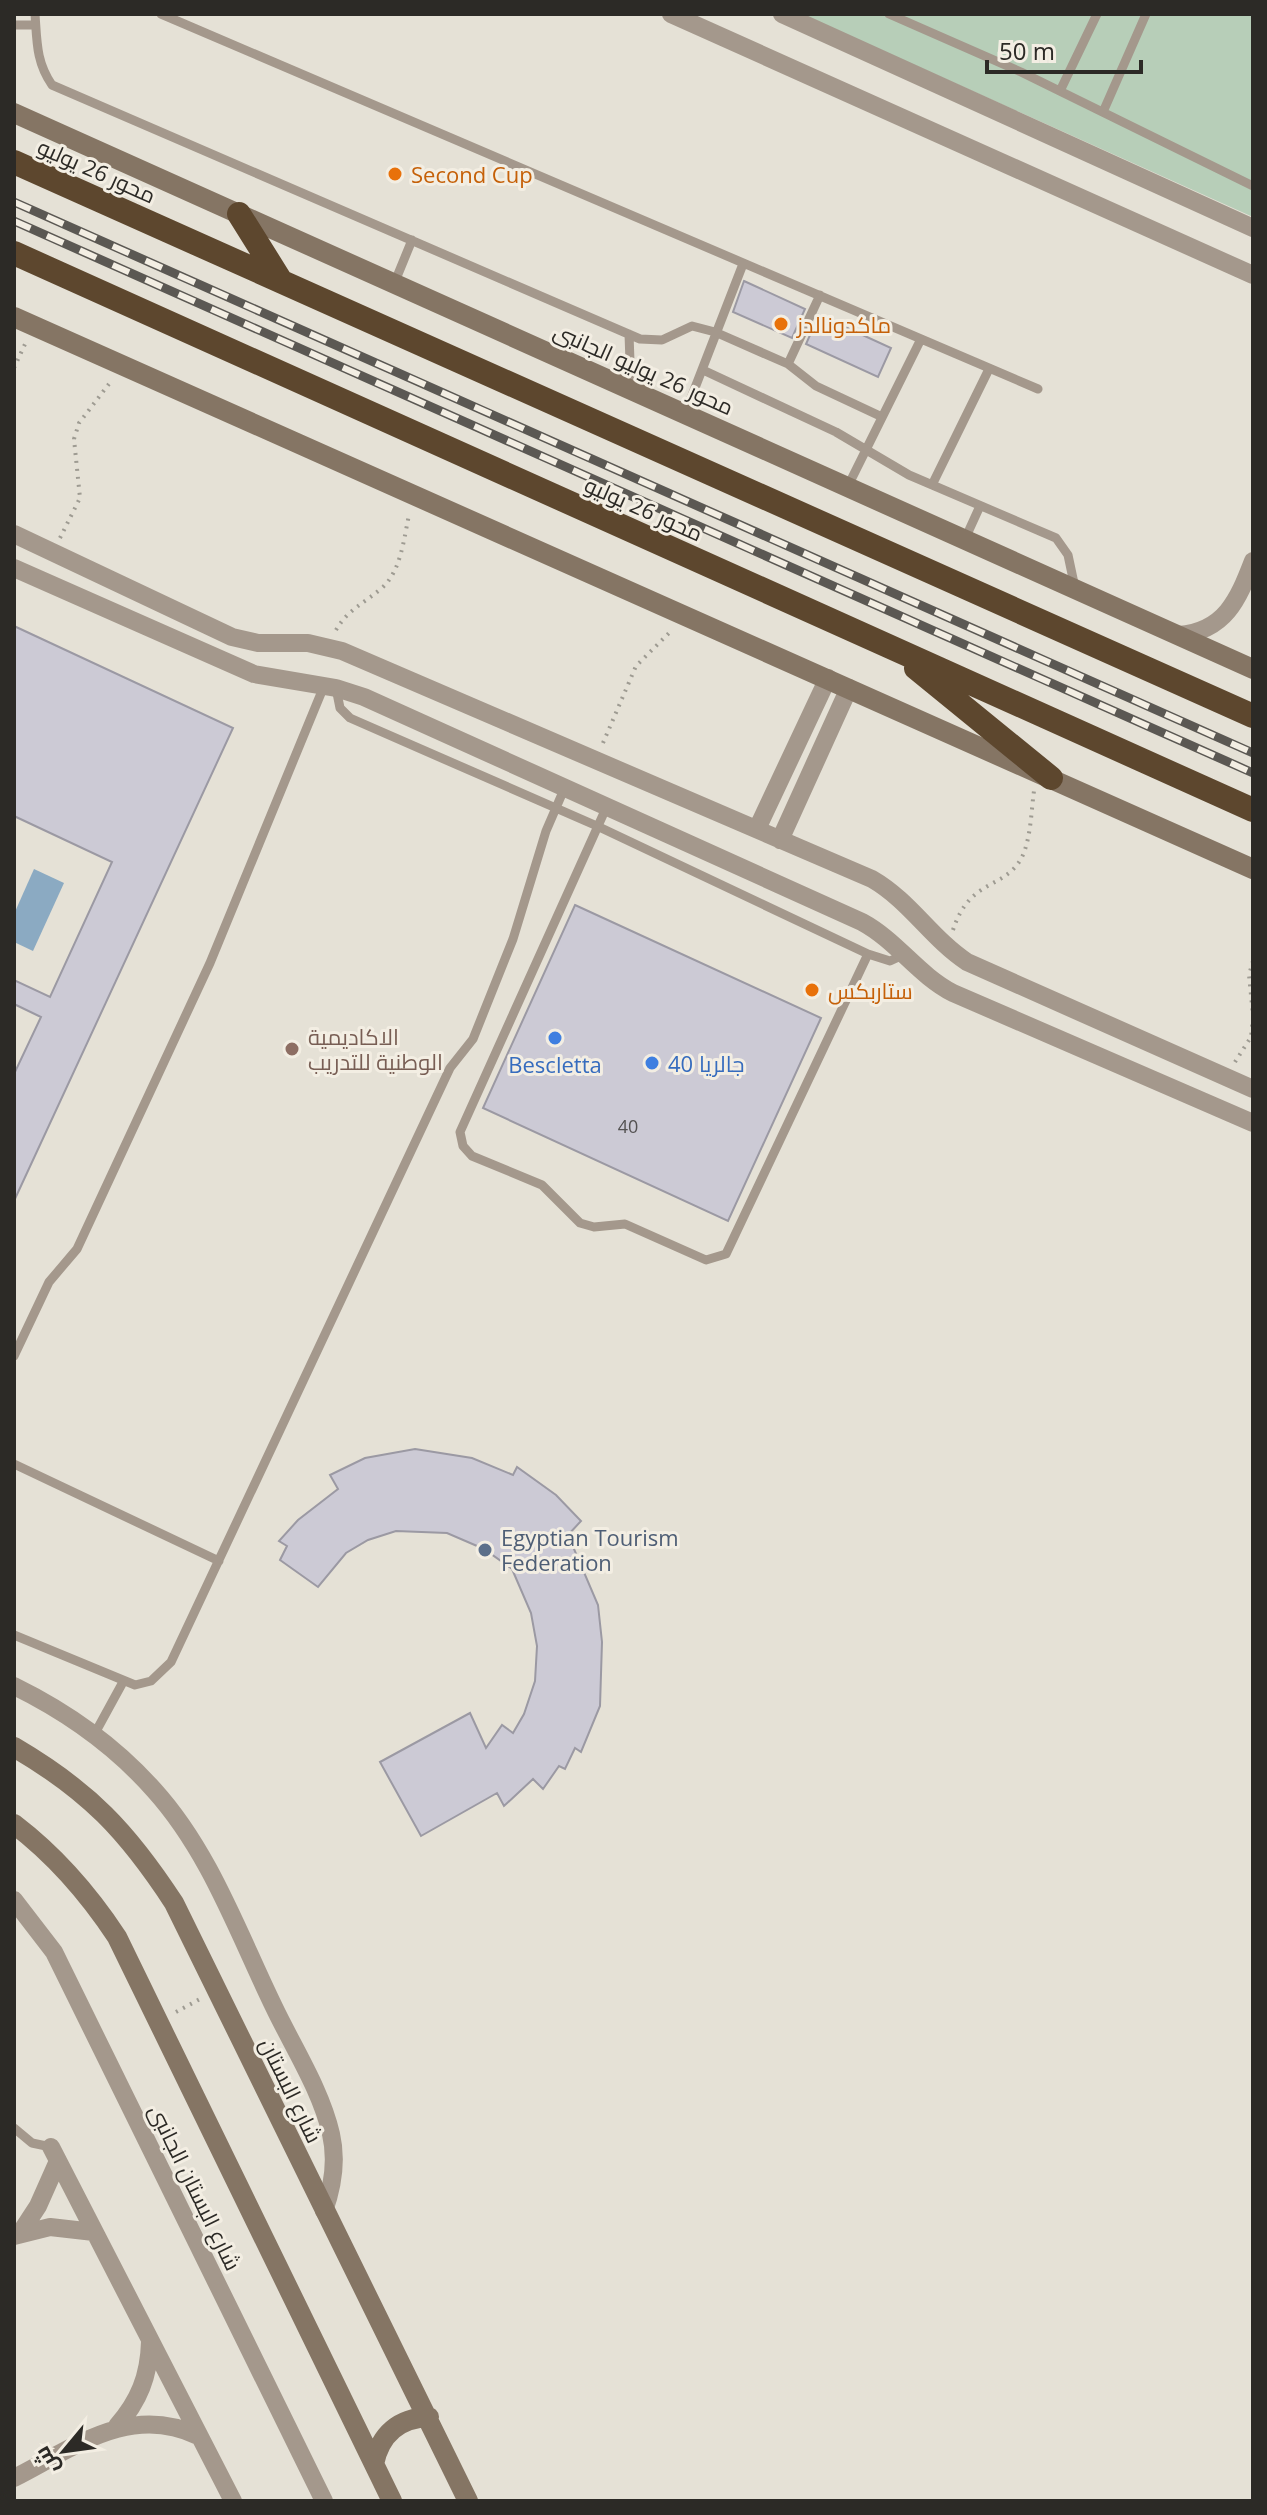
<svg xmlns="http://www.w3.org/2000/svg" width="1267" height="2515" font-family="'Open Sans',Cairo,sans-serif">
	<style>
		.green { fill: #b7ceb8 }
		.water { fill: #8baac2 }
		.building { fill: #cccad5; stroke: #9b99a3; stroke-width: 2 }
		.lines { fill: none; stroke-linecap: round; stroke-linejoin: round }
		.path { stroke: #9e9b92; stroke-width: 4; stroke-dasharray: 2 6; stroke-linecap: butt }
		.lane { stroke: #a4988c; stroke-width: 9 }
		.street { stroke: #a4988c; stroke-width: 18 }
		.secondary { stroke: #857564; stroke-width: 20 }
		.highway { stroke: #5d472e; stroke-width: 24 }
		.rail-casing { stroke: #5b5853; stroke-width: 9 }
		.rail { stroke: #f3eee3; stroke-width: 6; stroke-dasharray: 18; stroke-linecap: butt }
		.food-dot { fill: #e8710a; stroke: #f3eee3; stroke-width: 3 }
		.shop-dot { fill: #3f7fe0; stroke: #f3eee3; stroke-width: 3 }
		.education-dot { fill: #8d6e63; stroke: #f3eee3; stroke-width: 3 }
		.service-dot { fill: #5c6f8a; stroke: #f3eee3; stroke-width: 3 }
		.labels { text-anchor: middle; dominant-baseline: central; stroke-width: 6; stroke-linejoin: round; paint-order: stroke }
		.number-label { font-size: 18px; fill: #545252 }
		.street-label { font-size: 22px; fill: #2c2a26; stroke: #f3eee3 }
		.food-label { font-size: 22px; fill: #c56008; stroke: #f3eee3; text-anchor: start }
		.education-label { font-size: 22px; fill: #785e54; stroke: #f3eee3; text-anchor: start }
		.shop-label { font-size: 22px; fill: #366cbe; stroke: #f3eee3; text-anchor: start }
		.service-label { font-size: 22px; fill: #4e5e75; stroke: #f3eee3; text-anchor: start }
	</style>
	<rect width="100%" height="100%" fill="#e5e1d6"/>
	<path class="green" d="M 801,14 L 1253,14 L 1253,217 Z"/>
	<path class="water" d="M 34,869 L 64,883 L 33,951 L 14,942 L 14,914 Z"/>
	<path class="building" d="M 744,281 L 805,309 L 792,338 L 733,312 Z
		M 819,315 L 891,348 L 878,377 L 806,344 Z
		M 14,626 L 233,728 L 14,1201 L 14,1074 L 41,1017 L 14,1004 L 14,980 L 50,997 L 112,862 L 14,816 Z
		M 575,905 L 821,1018 L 728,1221 L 483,1108 Z
		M 415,1449 L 472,1458 L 513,1475 L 517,1467 L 556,1495 L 581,1521 L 568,1535 L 598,1605 L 602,1642 L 600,1706 L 581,1752 L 575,1748 L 565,1769 L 559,1766 L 543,1789 L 533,1779 L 504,1806 L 497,1793 L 421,1836 L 380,1762 L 470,1713 L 486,1748 L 502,1725 L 513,1733 L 524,1714 L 535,1681 L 537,1646 L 531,1613 L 512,1569 L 484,1549 L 447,1533 L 396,1531 L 368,1540 L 346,1553 L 318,1587 L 280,1560 L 287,1546 L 279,1541 L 298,1520 L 338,1489 L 330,1475 L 365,1458 Z"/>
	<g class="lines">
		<path class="path" d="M 14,368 L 26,342
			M 60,538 L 80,498 L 74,439 L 79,423 L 112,380
			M 336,630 C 348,609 365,603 383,587 C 401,570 404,538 409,515
			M 603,743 L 636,666 L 672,630
			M 953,930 C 970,878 1003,890 1021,859 C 1031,840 1031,812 1034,791
			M 1253,961 L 1249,975 L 1253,1015
			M 1235,1062 L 1251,1037 L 1253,1018
			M 176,2012 L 200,1999"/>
		<path class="lane" d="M 35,14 C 37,41 36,62 52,85 L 640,339 L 662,340 L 692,326 L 715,332 L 788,364 L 816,386 L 880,416
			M 161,14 L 1038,389
			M 889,14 L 1021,72 L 1253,186
			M 14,25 L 35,25
			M 1060,91 L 1097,14
			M 1103,112 L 1146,14
			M 394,284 L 412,240
			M 629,334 L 631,389
			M 788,364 L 820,295
			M 703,370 L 836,432 L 909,475 L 1056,538 L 1068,555 L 1075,588
			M 686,411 L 743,264
			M 932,485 L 989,369
			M 848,486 L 921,339
			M 965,539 L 980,506
			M 336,688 L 340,708 L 350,718 L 597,826 L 868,954 L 890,961 L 903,955
			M 607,806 L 460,1132 L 463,1146 L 472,1156 L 542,1185 L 580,1223 L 594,1227 L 625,1224 L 706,1260 L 726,1254 L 868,954
			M 14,1356 L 49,1282 L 77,1249 L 210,963 L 324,686
			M 14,1464 L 219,1561
			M 14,1635 L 135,1685 L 151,1681 L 171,1662 L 450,1068 L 473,1039 L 513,939 L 546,831 L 565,787
			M 94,1735 L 123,1682
			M 14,2128 L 32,2143 L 51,2147"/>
		<path class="street" d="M 671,14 L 1253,275
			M 782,14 L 1253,228
			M 14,534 L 232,637 L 258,643 L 308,643 L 342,651 L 872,879 C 910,901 931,938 967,962 L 1253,1089
			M 14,568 L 254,674 L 336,688 L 364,697 L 862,922 C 897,941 918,975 953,993 L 1253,1123
			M 1179,635 C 1225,631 1238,600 1253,561
			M 757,829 L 828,678
			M 780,840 L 849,688
			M 14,1686 C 67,1712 115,1746 154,1790 C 210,1852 238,1933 274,2007 C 293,2047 321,2090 331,2134 C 337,2160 333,2186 324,2211
			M 14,1900 L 54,1952 L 324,2501
			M 51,2147 L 233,2501
			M 21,2232 L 38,2206 L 58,2161
			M 14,2236 L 50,2227 L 94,2232
			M 117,2426 C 139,2401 149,2376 150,2342
			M 14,2478 C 73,2448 131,2403 198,2436"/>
		<path class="secondary" d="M 14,113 L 1253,669
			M 14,317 L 1253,869
			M 14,1747 C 89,1791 127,1831 174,1903 L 468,2501
			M 14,1824 C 56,1856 88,1893 117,1937 L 392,2501
			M 374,2464 C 380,2434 399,2418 429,2417"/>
		<path class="highway" d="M 14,162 L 1253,716
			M 239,214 L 281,281
			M 14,253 L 1253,810
			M 916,668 L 1051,778"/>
		<defs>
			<path id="rail" d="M 14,202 L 1253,753
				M 14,221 L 1253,773"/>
		</defs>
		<use href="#rail" class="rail-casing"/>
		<use href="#rail" class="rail"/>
	</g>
	<g class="food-dot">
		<circle cx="395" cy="174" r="8"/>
		<circle cx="781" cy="324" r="8"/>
		<circle cx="812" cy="990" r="8"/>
	</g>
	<g class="shop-dot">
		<circle cx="555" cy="1038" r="8"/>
		<circle cx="652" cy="1063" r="8"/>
	</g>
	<circle class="education-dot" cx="292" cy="1049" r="8"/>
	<circle class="service-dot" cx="485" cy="1550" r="8"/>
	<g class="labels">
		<g class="number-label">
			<text x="628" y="1126">40</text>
		</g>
		<g class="street-label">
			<text transform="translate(97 170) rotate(24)">محور 26 يوليو</text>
			<text transform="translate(644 368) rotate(24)">محور 26 يوليو الجانبى</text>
			<text transform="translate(644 508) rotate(24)">محور 26 يوليو</text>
			<text transform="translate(292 2090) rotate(64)">شارع البستان</text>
			<text transform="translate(196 2187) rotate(64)">شارع البستان الجانبى</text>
		</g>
		<g class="food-label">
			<text x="411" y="174">Second Cup</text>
			<text x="797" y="324">ماكدونالدز</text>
			<text x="828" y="990">ستاربكس</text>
		</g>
		<g class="education-label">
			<text x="308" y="1036">الاكاديمية<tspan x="308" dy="25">الوطنية للتدريب</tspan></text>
		</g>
		<g class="shop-label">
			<text x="668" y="1063">جالريا 40</text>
			<text x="555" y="1064" text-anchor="middle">Bescletta</text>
		</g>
		<g class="service-label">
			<text x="501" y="1537">Egyptian Tourism<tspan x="501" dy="25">Federation</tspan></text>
		</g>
	</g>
	<rect width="1267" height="2515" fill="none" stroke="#2c2a26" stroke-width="32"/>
	<g transform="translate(64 2451) rotate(241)" stroke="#f3eee3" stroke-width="6" paint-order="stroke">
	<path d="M0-6L14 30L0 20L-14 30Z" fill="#2c2a26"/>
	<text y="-12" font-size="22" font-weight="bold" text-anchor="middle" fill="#2c2a26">ش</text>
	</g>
	<path d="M987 60v12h154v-12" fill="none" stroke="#2c2a26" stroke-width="4"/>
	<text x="999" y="60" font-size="24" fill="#2c2a26" stroke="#f3eee3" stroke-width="6" paint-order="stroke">50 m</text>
</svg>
